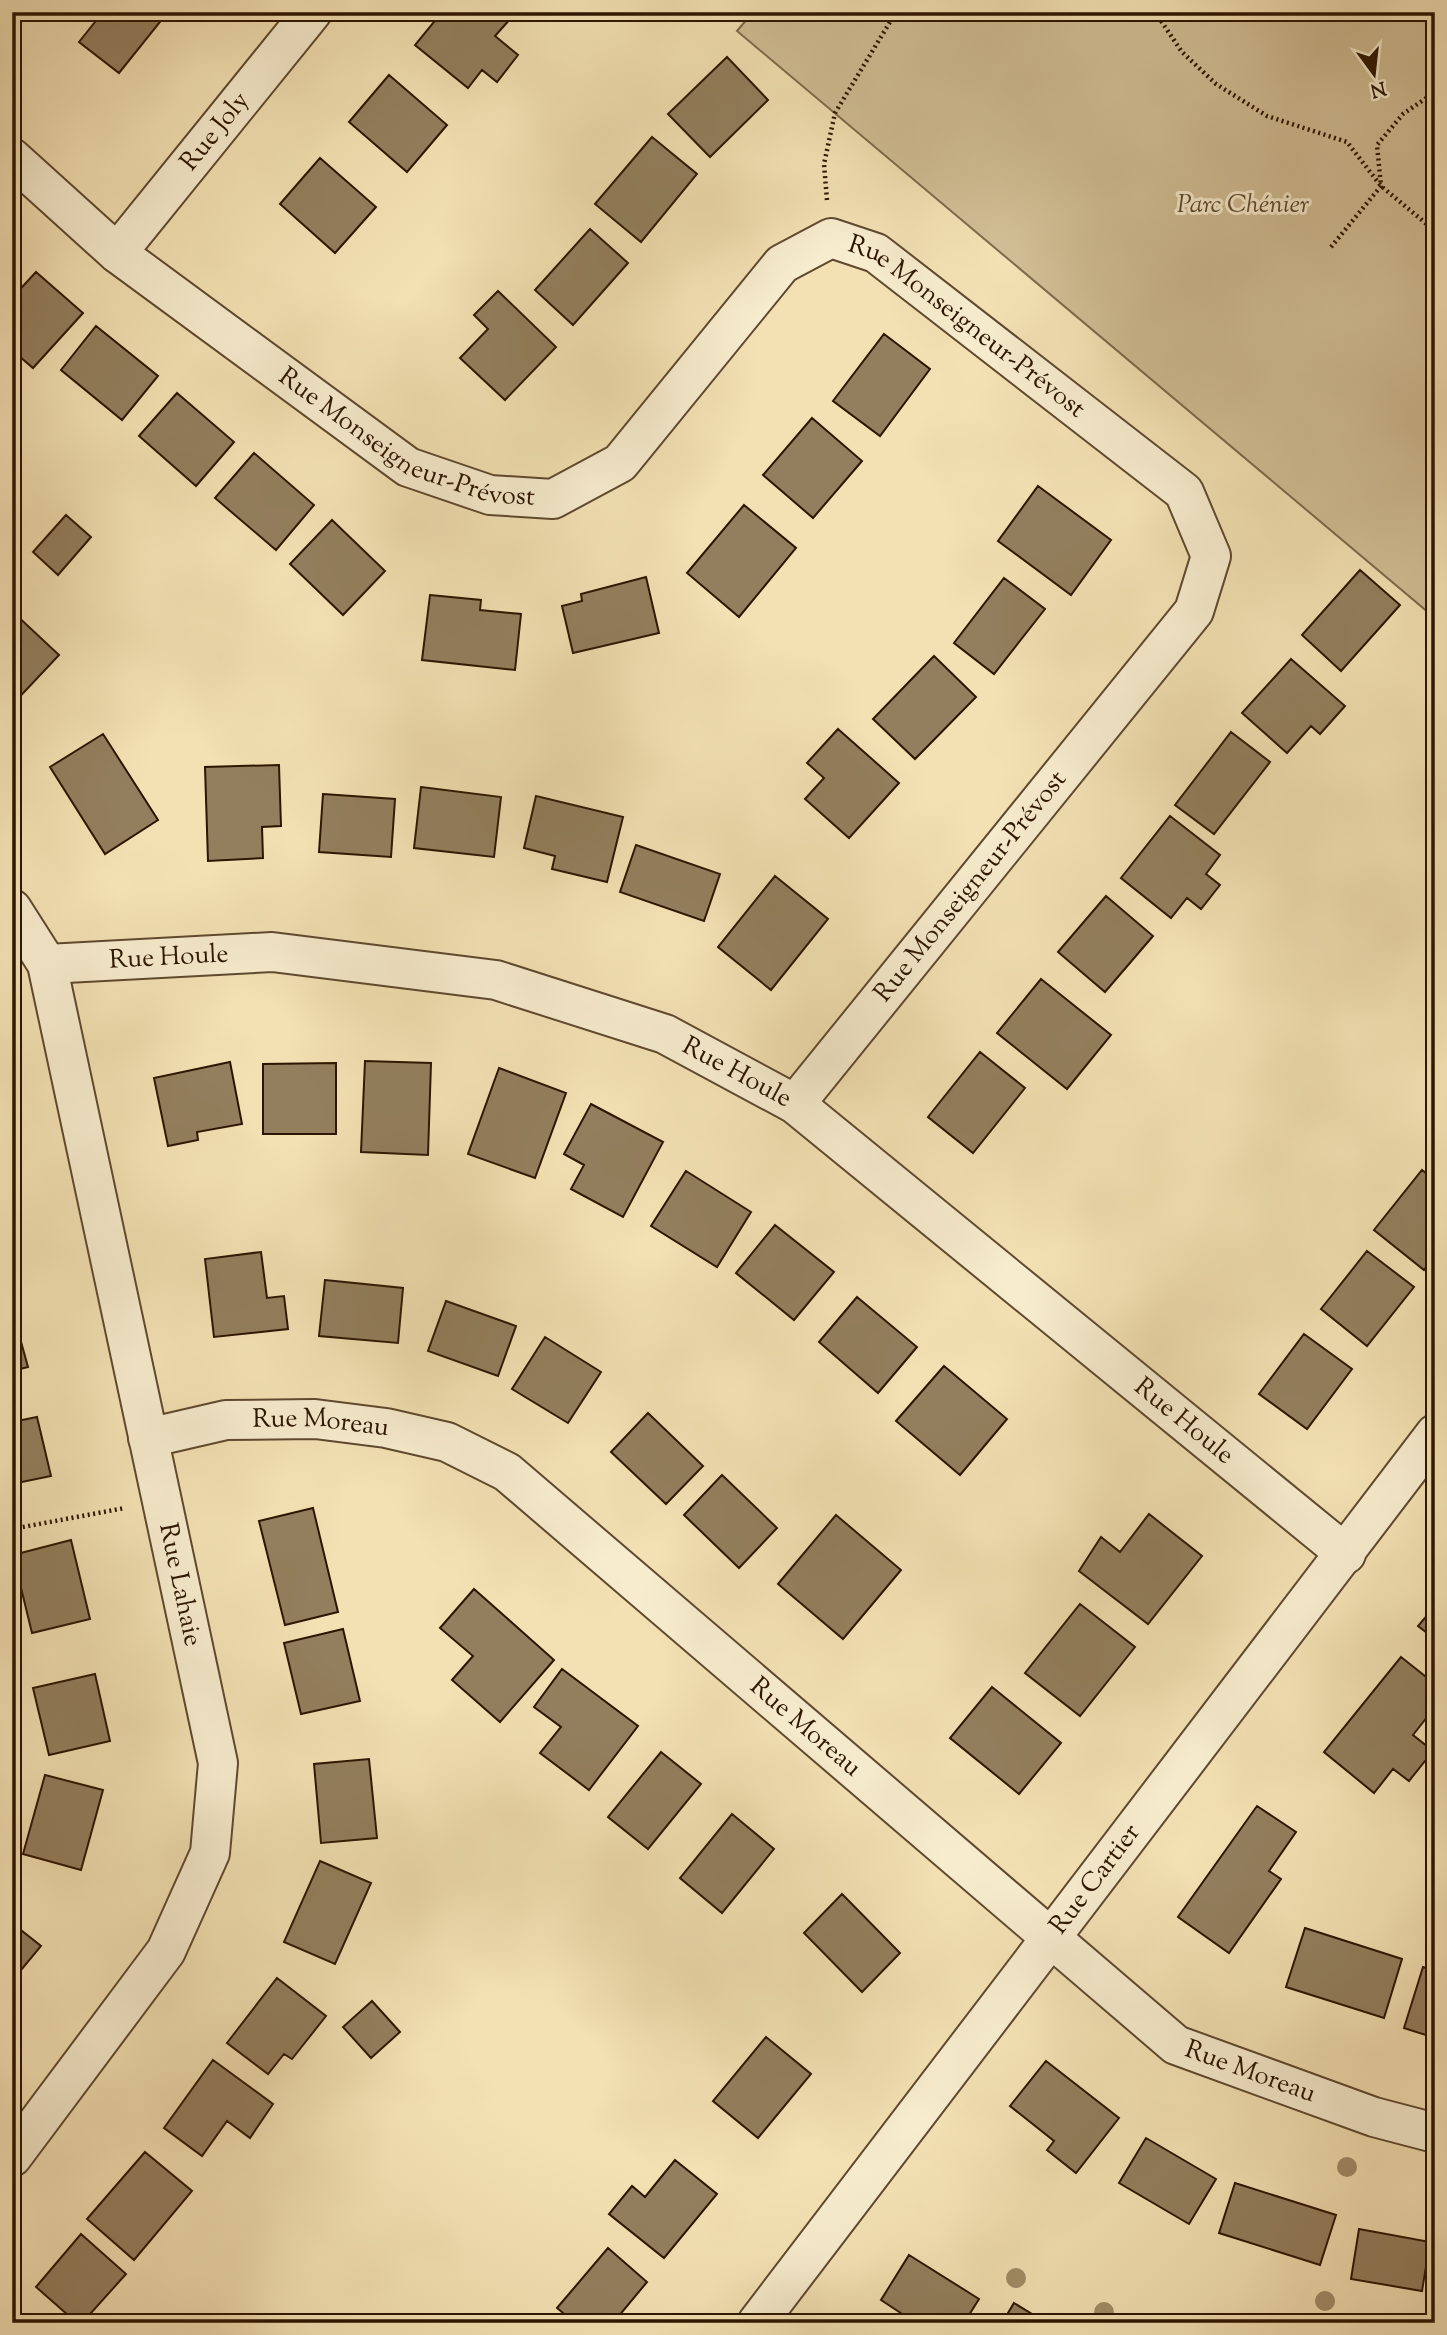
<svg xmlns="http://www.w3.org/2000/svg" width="1447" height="2335" font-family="'Sorts Mill Goudy',serif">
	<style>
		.green { fill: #d1be95; stroke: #7e6a4b; stroke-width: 2 }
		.building { fill: #937f5e; stroke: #2c1501; stroke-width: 2 }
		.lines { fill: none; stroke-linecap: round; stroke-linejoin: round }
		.minor-casing { stroke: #5e482e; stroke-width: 42 }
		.path { stroke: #2c1501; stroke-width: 4.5; stroke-dasharray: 2 3.5; stroke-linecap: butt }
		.minor { stroke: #f7ecce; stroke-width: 38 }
		.tree { fill: #a18d69 }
		.labels { text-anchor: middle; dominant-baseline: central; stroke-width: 6; stroke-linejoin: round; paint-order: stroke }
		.street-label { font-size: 26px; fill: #2c1501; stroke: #f7ecce }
		.park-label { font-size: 26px; font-style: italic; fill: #5e482d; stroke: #f7ecce }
	</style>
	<rect width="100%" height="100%" fill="#f3e1b3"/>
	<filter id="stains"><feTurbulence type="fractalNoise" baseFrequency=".00286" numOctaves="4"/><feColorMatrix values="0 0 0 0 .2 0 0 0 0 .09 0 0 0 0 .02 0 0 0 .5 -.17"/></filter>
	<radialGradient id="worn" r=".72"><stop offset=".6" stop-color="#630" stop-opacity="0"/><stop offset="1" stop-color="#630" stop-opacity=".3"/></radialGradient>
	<path class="green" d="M 753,12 L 1435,12 L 1435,618 L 737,31 Z"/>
	<path class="building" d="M 103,12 L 158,12 L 164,17 L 119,73 L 79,42 Z
		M 442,12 L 504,12 L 511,18 L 495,36 L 518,55 L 497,82 L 482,70 L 468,88 L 415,45 Z
		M 727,57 L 768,100 L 710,157 L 668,114 Z
		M 389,75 L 447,125 L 407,172 L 349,122 Z
		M 652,137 L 697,174 L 641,242 L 595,204 Z
		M 320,158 L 376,207 L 335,253 L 280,204 Z
		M 590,229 L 628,263 L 573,325 L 535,290 Z
		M 36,272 L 83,313 L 33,368 L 12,350 L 12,298 Z
		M 498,291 L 556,347 L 505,400 L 460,358 L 488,329 L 474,315 Z
		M 96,326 L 158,376 L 122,420 L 61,370 Z
		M 884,334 L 930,369 L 880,436 L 833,401 Z
		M 177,393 L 234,442 L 196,486 L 139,436 Z
		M 812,418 L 862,461 L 813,518 L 763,475 Z
		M 254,453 L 314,505 L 276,550 L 215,498 Z
		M 1038,486 L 1111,540 L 1071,595 L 998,541 Z
		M 744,505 L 796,548 L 739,617 L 687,573 Z
		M 66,515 L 91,537 L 58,575 L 33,552 Z
		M 332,520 L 385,571 L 343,615 L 290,564 Z
		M 1360,570 L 1400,605 L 1341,671 L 1302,635 Z
		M 646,577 L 659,633 L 573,653 L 562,606 L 582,601 L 581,594 Z
		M 1004,578 L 1045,609 L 994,674 L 954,643 Z
		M 430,595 L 481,600 L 480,610 L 521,614 L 515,670 L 422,660 Z
		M 13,612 L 59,655 L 12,705 L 12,612 Z
		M 934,656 L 976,697 L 915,759 L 873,719 Z
		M 1291,659 L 1345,706 L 1320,734 L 1311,726 L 1287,753 L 1242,713 Z
		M 838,729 L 899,783 L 849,838 L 805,799 L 824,778 L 807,763 Z
		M 1231,732 L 1270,762 L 1214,834 L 1175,805 Z
		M 103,734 L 158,820 L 105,854 L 50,767 Z
		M 279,765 L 281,826 L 262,827 L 263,858 L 208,861 L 205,767 Z
		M 421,787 L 501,797 L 494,857 L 414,848 Z
		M 323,794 L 395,799 L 391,857 L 319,852 Z
		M 536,796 L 623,817 L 607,882 L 552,869 L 555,856 L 524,848 Z
		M 1170,816 L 1220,855 L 1206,874 L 1220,885 L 1201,909 L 1187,898 L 1171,918 L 1121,878 Z
		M 636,845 L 720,874 L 704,921 L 620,892 Z
		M 775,876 L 828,919 L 771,990 L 718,947 Z
		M 1106,896 L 1153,936 L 1105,992 L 1058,952 Z
		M 1041,979 L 1111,1035 L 1067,1089 L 997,1033 Z
		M 980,1052 L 1025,1088 L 973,1153 L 928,1117 Z
		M 365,1061 L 431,1063 L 428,1155 L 361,1152 Z
		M 230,1062 L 242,1124 L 197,1132 L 198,1140 L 168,1146 L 154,1078 Z
		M 336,1063 L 336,1134 L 263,1134 L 263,1064 Z
		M 499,1068 L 566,1093 L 535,1178 L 468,1154 Z
		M 591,1104 L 663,1142 L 623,1217 L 571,1189 L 584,1165 L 564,1154 Z
		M 1422,1170 L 1435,1180 L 1435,1257 L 1424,1270 L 1374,1230 Z
		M 686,1171 L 751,1212 L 717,1267 L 651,1226 Z
		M 775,1225 L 834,1272 L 794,1320 L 736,1273 Z
		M 1367,1251 L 1414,1287 L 1367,1346 L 1321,1309 Z
		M 261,1252 L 267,1298 L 284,1296 L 288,1329 L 214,1337 L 205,1259 Z
		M 325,1280 L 403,1288 L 398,1343 L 319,1336 Z
		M 857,1297 L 917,1347 L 878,1393 L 819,1342 Z
		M 446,1301 L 516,1326 L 498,1376 L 428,1351 Z
		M 12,1309 L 28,1367 L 12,1371 Z
		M 1304,1334 L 1352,1369 L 1307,1429 L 1259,1394 Z
		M 545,1337 L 601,1372 L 568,1423 L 512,1389 Z
		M 944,1366 L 1007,1419 L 960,1475 L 896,1421 Z
		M 648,1413 L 703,1466 L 666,1504 L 611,1452 Z
		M 37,1417 L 51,1476 L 12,1484 L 12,1422 Z
		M 722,1475 L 777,1528 L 739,1568 L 684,1515 Z
		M 313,1508 L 338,1612 L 285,1625 L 259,1521 Z
		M 1149,1514 L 1202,1556 L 1148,1624 L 1079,1571 L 1101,1537 L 1120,1552 Z
		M 836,1515 L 901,1570 L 843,1639 L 778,1584 Z
		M 71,1540 L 90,1619 L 32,1633 L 13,1555 Z
		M 474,1589 L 554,1660 L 500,1722 L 452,1680 L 473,1656 L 440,1628 Z
		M 1080,1604 L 1135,1647 L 1080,1716 L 1025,1673 Z
		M 1435,1606 L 1435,1639 L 1418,1626 Z
		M 343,1629 L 360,1701 L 301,1714 L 284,1643 Z
		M 1401,1657 L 1435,1684 L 1435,1707 L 1413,1735 L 1433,1751 L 1409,1781 L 1393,1769 L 1374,1793 L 1324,1752 Z
		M 562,1669 L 638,1726 L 589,1790 L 540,1753 L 561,1727 L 534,1707 Z
		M 95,1674 L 110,1741 L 49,1755 L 33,1688 Z
		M 992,1687 L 1061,1743 L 1019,1794 L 950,1738 Z
		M 661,1752 L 701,1784 L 648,1849 L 608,1817 Z
		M 369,1759 L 377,1838 L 321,1843 L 314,1764 Z
		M 45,1775 L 103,1790 L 81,1870 L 23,1854 Z
		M 1257,1806 L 1296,1832 L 1269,1871 L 1281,1879 L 1229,1953 L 1178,1917 Z
		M 732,1814 L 774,1849 L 722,1913 L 680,1878 Z
		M 320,1861 L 371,1883 L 335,1964 L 284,1942 Z
		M 842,1894 L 900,1953 L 862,1992 L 804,1933 Z
		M 12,1923 L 41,1946 L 12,1981 Z
		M 1305,1928 L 1402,1959 L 1384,2018 L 1286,1987 Z
		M 1423,1967 L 1435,1971 L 1435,2038 L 1404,2028 Z
		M 277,1978 L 326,2016 L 292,2059 L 284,2054 L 268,2074 L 227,2043 Z
		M 372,2001 L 400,2032 L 371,2058 L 343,2027 Z
		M 766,2037 L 811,2074 L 758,2138 L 713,2101 Z
		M 213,2060 L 273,2104 L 250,2138 L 227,2121 L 202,2156 L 164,2128 Z
		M 1046,2061 L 1119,2118 L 1076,2173 L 1047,2150 L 1054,2141 L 1010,2106 Z
		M 1146,2138 L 1216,2179 L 1189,2224 L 1119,2183 Z
		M 145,2152 L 192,2191 L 134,2260 L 87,2219 Z
		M 675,2160 L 717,2194 L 664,2258 L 609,2214 L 632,2186 L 645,2197 Z
		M 1235,2183 L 1336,2215 L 1320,2265 L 1219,2233 Z
		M 1359,2229 L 1430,2242 L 1422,2291 L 1351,2279 Z
		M 81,2234 L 126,2274 L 82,2323 L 77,2323 L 36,2287 Z
		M 608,2248 L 647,2282 L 613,2323 L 575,2323 L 557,2308 Z
		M 909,2255 L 979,2299 L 964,2323 L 916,2323 L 881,2300 Z
		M 1014,2303 L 1037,2317 L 1033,2323 L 1002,2323 Z"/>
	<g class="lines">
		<defs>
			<g id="minor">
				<path id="s1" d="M 12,158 L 117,253 L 408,467 L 490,495 L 553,499 L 620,463 L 782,264 L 831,238 L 876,253 L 1184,492 L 1211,556 L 1194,611 L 795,1104"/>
				<path id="s2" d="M 117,253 L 312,12"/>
				<path id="s3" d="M 12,909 L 47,964 L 218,1763 L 210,1853 L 166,1951 L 12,2157"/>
				<path id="s4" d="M 47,964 L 272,952 L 496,980 L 665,1034 L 795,1104 L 1346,1554"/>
				<path id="s5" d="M 148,1438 L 226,1420 L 315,1419 L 386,1428 L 447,1442 L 507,1472 L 1176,2045 L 1374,2117 L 1435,2133"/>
				<path id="s6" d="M 757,2323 L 1435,1434"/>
			</g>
		</defs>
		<use href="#minor" class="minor-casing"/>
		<path class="path" d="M 1155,12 L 1182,52 L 1216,84 L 1267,116 L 1347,142 L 1381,186 L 1435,231
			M 827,200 L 824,164 L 835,113 L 896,12
			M 1331,247 L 1381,186 L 1377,145 L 1403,114 L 1435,92
			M 12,1529 L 125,1508"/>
		<use href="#minor" class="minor"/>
	</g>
	<g class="tree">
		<circle cx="1347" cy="2167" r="10"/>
		<circle cx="1016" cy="2278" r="10"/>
		<circle cx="1325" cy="2301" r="10"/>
		<circle cx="1104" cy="2312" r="10"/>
	</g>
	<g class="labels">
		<g class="street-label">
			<text stroke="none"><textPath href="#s2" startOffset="156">Rue Joly</textPath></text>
			<text stroke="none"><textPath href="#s1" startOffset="1204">Rue Monseigneur-Prévost</textPath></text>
			<text stroke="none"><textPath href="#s1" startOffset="490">Rue Monseigneur-Prévost</textPath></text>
			<text transform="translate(971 887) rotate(-51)">Rue Monseigneur-Prévost</text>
			<text stroke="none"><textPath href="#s4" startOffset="122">Rue Houle</textPath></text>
			<text stroke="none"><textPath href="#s4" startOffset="710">Rue Houle</textPath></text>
			<text stroke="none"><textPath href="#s4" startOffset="1278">Rue Houle</textPath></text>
			<text stroke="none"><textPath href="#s5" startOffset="175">Rue Moreau</textPath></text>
			<text stroke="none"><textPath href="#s3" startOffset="700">Rue Lahaie</textPath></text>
			<text stroke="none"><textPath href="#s5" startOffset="763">Rue Moreau</textPath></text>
			<text stroke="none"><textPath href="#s6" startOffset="558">Rue Cartier</textPath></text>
			<text stroke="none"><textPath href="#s5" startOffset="1330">Rue Moreau</textPath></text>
		</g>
		<g class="park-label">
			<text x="1243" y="205">Parc Chénier</text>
		</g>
	</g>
	<rect width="1447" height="2335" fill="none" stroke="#f3e1b3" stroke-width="42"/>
	<rect x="14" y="14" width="1419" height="2307" fill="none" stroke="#2c1501" stroke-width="3.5"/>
	<rect x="21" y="21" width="1405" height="2293" fill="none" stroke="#2c1501" stroke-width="2"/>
	<g transform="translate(1374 74) rotate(165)" stroke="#f7ecce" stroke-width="5" paint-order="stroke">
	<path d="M0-5L12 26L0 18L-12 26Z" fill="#2c1501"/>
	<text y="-10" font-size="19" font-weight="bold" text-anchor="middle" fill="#2c1501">N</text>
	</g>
	<rect width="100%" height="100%" filter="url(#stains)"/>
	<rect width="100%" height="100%" fill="url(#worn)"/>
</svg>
